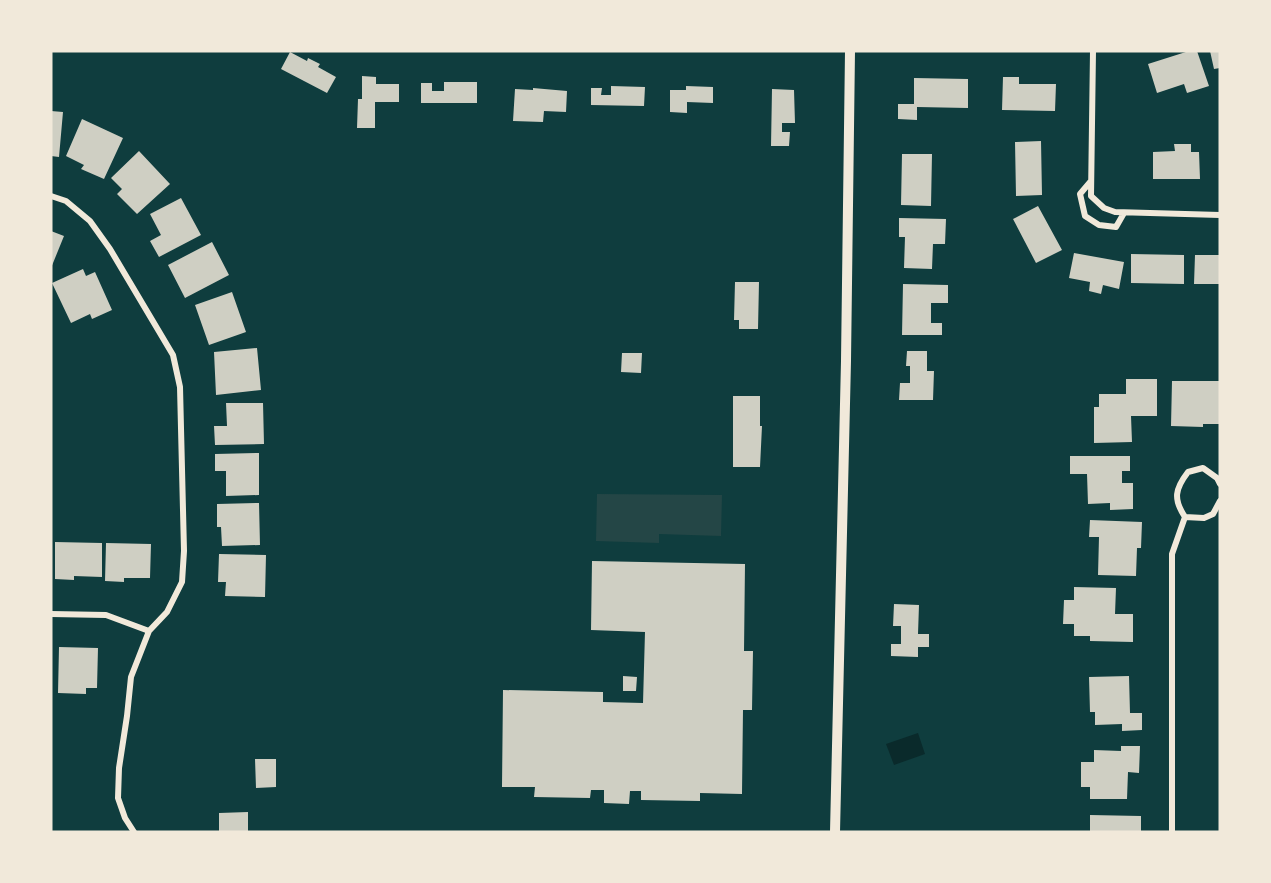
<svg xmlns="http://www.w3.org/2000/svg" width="1271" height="883" font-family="Jost,sans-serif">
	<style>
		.green { fill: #244646 }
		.water { fill: #0a2a2b }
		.building { fill: #cfcfc3 }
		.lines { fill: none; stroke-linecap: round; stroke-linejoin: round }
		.minor { stroke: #f1e9da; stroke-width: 6 }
		.tertiary { stroke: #f1e9da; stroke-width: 10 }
	</style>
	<rect width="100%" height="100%" fill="#0f3d3e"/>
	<path class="green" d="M 597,494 L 722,495 L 721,536 L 659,534 L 659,543 L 596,541 Z"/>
	<path class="water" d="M 918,733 L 925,754 L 894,765 L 886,744 Z"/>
	<path class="building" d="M 1189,51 L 1197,51 L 1209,86 L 1187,93 L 1184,84 L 1157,93 L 1148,64 Z
		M 1210,51 L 1220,51 L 1220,68 L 1214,69 Z
		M 290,52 L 307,61 L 308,58 L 320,64 L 318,67 L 336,77 L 327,93 L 281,69 Z
		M 362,76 L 376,77 L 376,84 L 399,84 L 399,102 L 375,102 L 375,128 L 357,128 L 358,99 L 362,99 Z
		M 1003,77 L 1019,77 L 1019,84 L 1056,84 L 1055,111 L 1002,110 Z
		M 914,78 L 968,79 L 968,108 L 917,107 L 917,120 L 898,119 L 898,104 L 914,104 Z
		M 444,82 L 477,82 L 477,103 L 421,103 L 421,83 L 432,83 L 432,91 L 444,91 Z
		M 611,86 L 645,87 L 644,106 L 591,105 L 591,88 L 602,88 L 601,95 L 611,95 Z
		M 686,86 L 713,87 L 713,103 L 687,102 L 687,113 L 670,112 L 670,90 L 686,90 Z
		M 533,88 L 567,91 L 566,112 L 544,111 L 543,122 L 513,121 L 515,89 L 533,90 Z
		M 772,89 L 794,90 L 795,123 L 782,123 L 782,132 L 790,132 L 789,146 L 771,146 Z
		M 51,111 L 63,112 L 59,157 L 51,156 Z
		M 82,119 L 123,138 L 104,179 L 81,169 L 84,165 L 66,156 Z
		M 1041,141 L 1042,195 L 1016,196 L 1015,142 Z
		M 1174,144 L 1191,144 L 1191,152 L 1199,152 L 1200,179 L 1153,179 L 1153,152 L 1175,151 Z
		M 139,151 L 170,184 L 137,214 L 117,194 L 122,189 L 111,178 Z
		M 902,154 L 932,154 L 931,206 L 901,205 Z
		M 181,198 L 201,235 L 159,257 L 150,241 L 161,235 L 150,214 Z
		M 1038,206 L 1062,250 L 1036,263 L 1013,219 Z
		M 899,218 L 946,219 L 945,244 L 933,244 L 932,269 L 904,268 L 905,237 L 899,237 Z
		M 51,231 L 64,236 L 51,268 Z
		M 212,242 L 229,275 L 185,298 L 168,265 Z
		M 1074,253 L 1124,262 L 1119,289 L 1103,285 L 1101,294 L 1089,291 L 1090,282 L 1069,278 Z
		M 1131,254 L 1184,255 L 1184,284 L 1131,283 Z
		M 1195,255 L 1220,255 L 1220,284 L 1194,284 Z
		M 83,269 L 86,276 L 95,272 L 112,310 L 92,319 L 90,314 L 71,323 L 52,283 Z
		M 735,282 L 759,282 L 758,329 L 739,329 L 739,320 L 734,320 Z
		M 903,284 L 948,285 L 948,303 L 931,303 L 931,323 L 942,323 L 942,335 L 902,335 Z
		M 232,292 L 246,332 L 209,345 L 195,305 Z
		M 257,348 L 261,390 L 216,395 L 214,352 Z
		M 907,351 L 927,351 L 927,371 L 934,371 L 933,400 L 899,400 L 900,383 L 910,383 L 910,366 L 906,366 Z
		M 622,353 L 642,353 L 641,373 L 621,372 Z
		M 1126,379 L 1157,379 L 1157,416 L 1131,416 L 1132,442 L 1094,443 L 1094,407 L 1099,407 L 1099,394 L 1126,394 Z
		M 1172,381 L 1220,381 L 1220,424 L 1203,424 L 1203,427 L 1171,426 Z
		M 733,396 L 760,396 L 760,426 L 762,426 L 760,467 L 733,467 Z
		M 226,403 L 263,403 L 264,444 L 215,445 L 214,426 L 227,426 Z
		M 259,453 L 259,495 L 226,496 L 226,471 L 215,471 L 215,454 Z
		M 1070,456 L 1130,456 L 1130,471 L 1122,471 L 1122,483 L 1133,483 L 1133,509 L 1110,510 L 1110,503 L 1088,504 L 1087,474 L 1070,474 Z
		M 259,503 L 260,545 L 222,546 L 221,527 L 217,527 L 217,504 Z
		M 1090,520 L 1142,522 L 1141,548 L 1137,548 L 1136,576 L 1098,575 L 1099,537 L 1089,537 Z
		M 55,542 L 102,543 L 102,577 L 74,576 L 74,580 L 55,579 Z
		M 106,543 L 151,544 L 150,578 L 124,578 L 124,582 L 105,581 Z
		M 219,554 L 266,555 L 265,597 L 225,596 L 226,582 L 218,582 Z
		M 592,561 L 745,564 L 744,651 L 753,651 L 752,710 L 743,710 L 742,794 L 700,793 L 700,801 L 641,800 L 641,791 L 630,791 L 629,804 L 604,803 L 604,790 L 591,790 L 590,798 L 534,797 L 535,787 L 502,787 L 503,690 L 603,692 L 603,702 L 643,703 L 645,632 L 591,630 Z
		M 1074,587 L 1116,588 L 1115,614 L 1133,614 L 1133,642 L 1090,641 L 1090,636 L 1074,636 L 1074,624 L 1063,624 L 1064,600 L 1074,600 Z
		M 894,604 L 919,605 L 918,634 L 929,634 L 929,647 L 918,647 L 918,657 L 891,656 L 891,644 L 901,644 L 901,626 L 893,626 Z
		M 59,647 L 98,648 L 97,688 L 86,688 L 86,694 L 58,693 Z
		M 623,676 L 637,677 L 636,691 L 623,691 Z
		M 1129,676 L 1130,713 L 1142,713 L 1142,730 L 1122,731 L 1122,724 L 1095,725 L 1095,712 L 1090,712 L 1089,677 Z
		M 1121,746 L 1140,746 L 1139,773 L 1128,772 L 1127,799 L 1090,799 L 1090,787 L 1081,787 L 1081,762 L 1094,762 L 1094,750 L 1121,751 Z
		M 255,759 L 276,759 L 276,787 L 256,788 Z
		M 248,812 L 248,832 L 219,832 L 219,813 Z
		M 1090,815 L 1141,816 L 1141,832 L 1090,832 Z"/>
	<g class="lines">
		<path class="minor" d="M 1093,51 L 1091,196 L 1104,208 L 1115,212 L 1220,215
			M 1091,181 L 1080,194 L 1085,216 L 1099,225 L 1116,227 L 1124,213
			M 51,196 L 66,201 L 90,221 L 110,249 L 173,355 L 180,387 L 184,551 L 182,582 L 167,612 L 149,631 L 131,677 L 127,716 L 119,768 L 118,798 L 125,818 L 134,832
			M 1185,517 C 1173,499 1175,489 1188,472 L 1203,468 L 1217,478 L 1220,484
			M 1185,517 L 1204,518 L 1213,514 L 1220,501
			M 51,614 L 106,615 L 149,631
			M 1172,832 L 1172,554 L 1185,517"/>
		<path class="tertiary" d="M 835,832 L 846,361 L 850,51"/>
	</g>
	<rect width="1271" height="883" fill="none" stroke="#f1e9da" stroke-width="105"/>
</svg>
